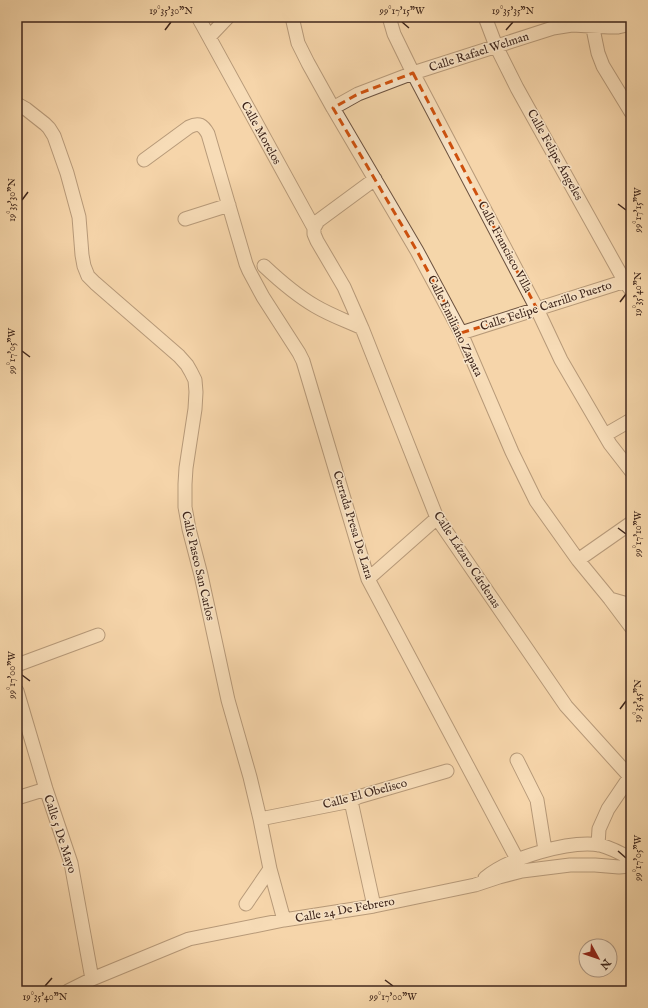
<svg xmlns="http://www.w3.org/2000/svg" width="648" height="1008" font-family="'IM FELL English',serif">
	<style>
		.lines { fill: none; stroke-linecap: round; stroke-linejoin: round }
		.minor-casing { stroke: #6c523f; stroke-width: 15 }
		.minor { stroke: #f8e4c8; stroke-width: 13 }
		.marked { fill: none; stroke: #cf510e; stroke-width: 3; stroke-dasharray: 8 5; stroke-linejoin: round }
		.ticks { fill: none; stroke: #3f261b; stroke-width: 1.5 }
		.labels { text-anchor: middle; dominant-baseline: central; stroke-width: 3; stroke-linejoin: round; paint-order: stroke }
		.street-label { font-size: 12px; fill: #3f261b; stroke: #f8e4c8 }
		.neatline { fill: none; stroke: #3f261b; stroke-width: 1.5 }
		.ticks-label { font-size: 10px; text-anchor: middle; fill: #3f261b }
	</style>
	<rect width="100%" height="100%" fill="#f5d6aa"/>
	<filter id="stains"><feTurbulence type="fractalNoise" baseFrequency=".005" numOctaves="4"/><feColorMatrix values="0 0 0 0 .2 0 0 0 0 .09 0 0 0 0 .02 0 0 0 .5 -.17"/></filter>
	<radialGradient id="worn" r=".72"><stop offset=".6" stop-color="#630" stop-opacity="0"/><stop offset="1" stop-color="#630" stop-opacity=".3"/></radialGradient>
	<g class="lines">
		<defs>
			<path id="minor" d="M 198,17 L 314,228 L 314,234 L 317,241 L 344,287 L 362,328 L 437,518 L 566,706 L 631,778
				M 292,17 L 298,43 L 308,63 L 333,108 L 417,251 L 461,333 L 512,452 L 536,501 L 578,560 L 610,599 L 631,627
				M 389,17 L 394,34 L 413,73 L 537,309 L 561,360 L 610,444 L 631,471
				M 485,17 L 496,46 L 517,88 L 625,282 L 631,290
				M 591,19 L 598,53 L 603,66 L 631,112
				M 209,37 L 228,17
				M 17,104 L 26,109 L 45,124 L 49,128 L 54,136 L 67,173 L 79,217 L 82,255 L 84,266 L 88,276 L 95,283 L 179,356 L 187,365 L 191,372 L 195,380 L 196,392 L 195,409 L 186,468 L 185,484 L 185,507 L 189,529 L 201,575 L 228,700 L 250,777 L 260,819 L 270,869 L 284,920
				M 333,108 L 358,94 L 413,73 L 553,28 L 572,25 L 609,27 L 618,27 L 631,24
				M 144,160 L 189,127 C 199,122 203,125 208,134 L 246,264 L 249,271 L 263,297 L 299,353 L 303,361 L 368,579 L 517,859
				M 185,219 L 229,205
				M 314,228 L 318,221 L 375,179
				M 264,266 C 280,281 296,295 315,306 C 330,315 347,321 362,328
				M 461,333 L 616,284 L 631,281
				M 605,435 L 631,420
				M 578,560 L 631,523
				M 368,579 L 437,518
				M 610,599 L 631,605
				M 17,665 L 98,635
				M 17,691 L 46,789 L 71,863 L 92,979
				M 517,760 L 537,800 L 545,850
				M 17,798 L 46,789
				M 351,801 L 374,906
				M 260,819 L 351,801 L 358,797 L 447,771
				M 598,845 L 599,829 L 608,809 L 631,775
				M 485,878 C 509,858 569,840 600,845 C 611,848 621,853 631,859
				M 246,904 L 270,869
				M 68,991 L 92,979 L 189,939 L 284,920 L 374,906 L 475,885 L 499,877 L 522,871 L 570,865 L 595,865 L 619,867 L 631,866"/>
		</defs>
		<use href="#minor" class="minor-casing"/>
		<use href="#minor" class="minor"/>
	</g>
	<path d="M0 0H648V1008H0ZM 413,73 L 537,309 L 461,333 L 417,251 L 333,108 L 358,94 Z" fill="#f5d6aa" fill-opacity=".55" fill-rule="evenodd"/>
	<path class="marked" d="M 413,73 L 537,309 L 461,333 L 417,251 L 333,108 L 358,94 Z"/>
	<path class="ticks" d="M 402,22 L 409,28M 165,30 L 171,22M 506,30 L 513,22M 22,200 L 28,192M 618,204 L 626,210M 620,302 L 626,294M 22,351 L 30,357M 618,528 L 626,534M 22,675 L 30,681M 620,709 L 626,701M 618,851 L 626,858M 385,980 L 393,986M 45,986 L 52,978"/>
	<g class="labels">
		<g class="street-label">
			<text transform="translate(479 52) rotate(-18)">Calle Rafael Welman</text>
			<text transform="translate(261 133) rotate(61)">Calle Morelos</text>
			<text transform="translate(555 155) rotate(61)">Calle Felipe Ángeles</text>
			<text transform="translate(505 247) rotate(62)">Calle Francisco Villa</text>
			<text transform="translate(546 306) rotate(-18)">Calle Felipe Carrillo Puerto</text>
			<text transform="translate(455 326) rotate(64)">Calle Emiliano Zapata</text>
			<text transform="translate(353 525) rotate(73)">Cerrada Presa De Lara</text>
			<text transform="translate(467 560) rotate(57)">Calle Lázaro Cárdenas</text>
			<text transform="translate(198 566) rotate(77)">Calle Paseo San Carlos</text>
			<text transform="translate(365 794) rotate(-15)">Calle El Obelisco</text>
			<text transform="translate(60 834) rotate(72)">Calle 5 De Mayo</text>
			<text transform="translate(345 910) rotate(-10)">Calle 24 De Febrero</text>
		</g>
	</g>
	<rect width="648" height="1008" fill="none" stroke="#f5d6aa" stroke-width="44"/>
	<g transform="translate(598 958) rotate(130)"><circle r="19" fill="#f8e4c8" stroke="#ae9883"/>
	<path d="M0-3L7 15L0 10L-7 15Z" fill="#8f2418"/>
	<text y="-6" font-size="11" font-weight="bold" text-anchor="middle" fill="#3f261b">N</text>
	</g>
	<rect x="22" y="22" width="604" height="964" class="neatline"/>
	<g class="ticks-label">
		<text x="171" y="14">19°35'30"N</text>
		<text x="402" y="14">99°17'15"W</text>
		<text x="513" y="14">19°35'35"N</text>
		<text transform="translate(11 200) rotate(-90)" y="4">19°35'30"N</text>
		<text transform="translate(637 210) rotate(-90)" y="4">99°17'15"W</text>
		<text transform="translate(637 294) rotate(-90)" y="4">19°35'40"N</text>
		<text transform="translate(11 351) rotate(-90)" y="4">99°17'05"W</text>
		<text transform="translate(637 534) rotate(-90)" y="4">99°17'10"W</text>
		<text transform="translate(11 675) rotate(-90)" y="4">99°17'00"W</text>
		<text transform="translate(637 701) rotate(-90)" y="4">19°35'45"N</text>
		<text transform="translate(637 858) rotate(-90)" y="4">99°17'05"W</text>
		<text x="45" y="1000">19°35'40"N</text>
		<text x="393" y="1000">99°17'00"W</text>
	</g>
	<rect width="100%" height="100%" filter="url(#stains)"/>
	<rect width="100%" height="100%" fill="url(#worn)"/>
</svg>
